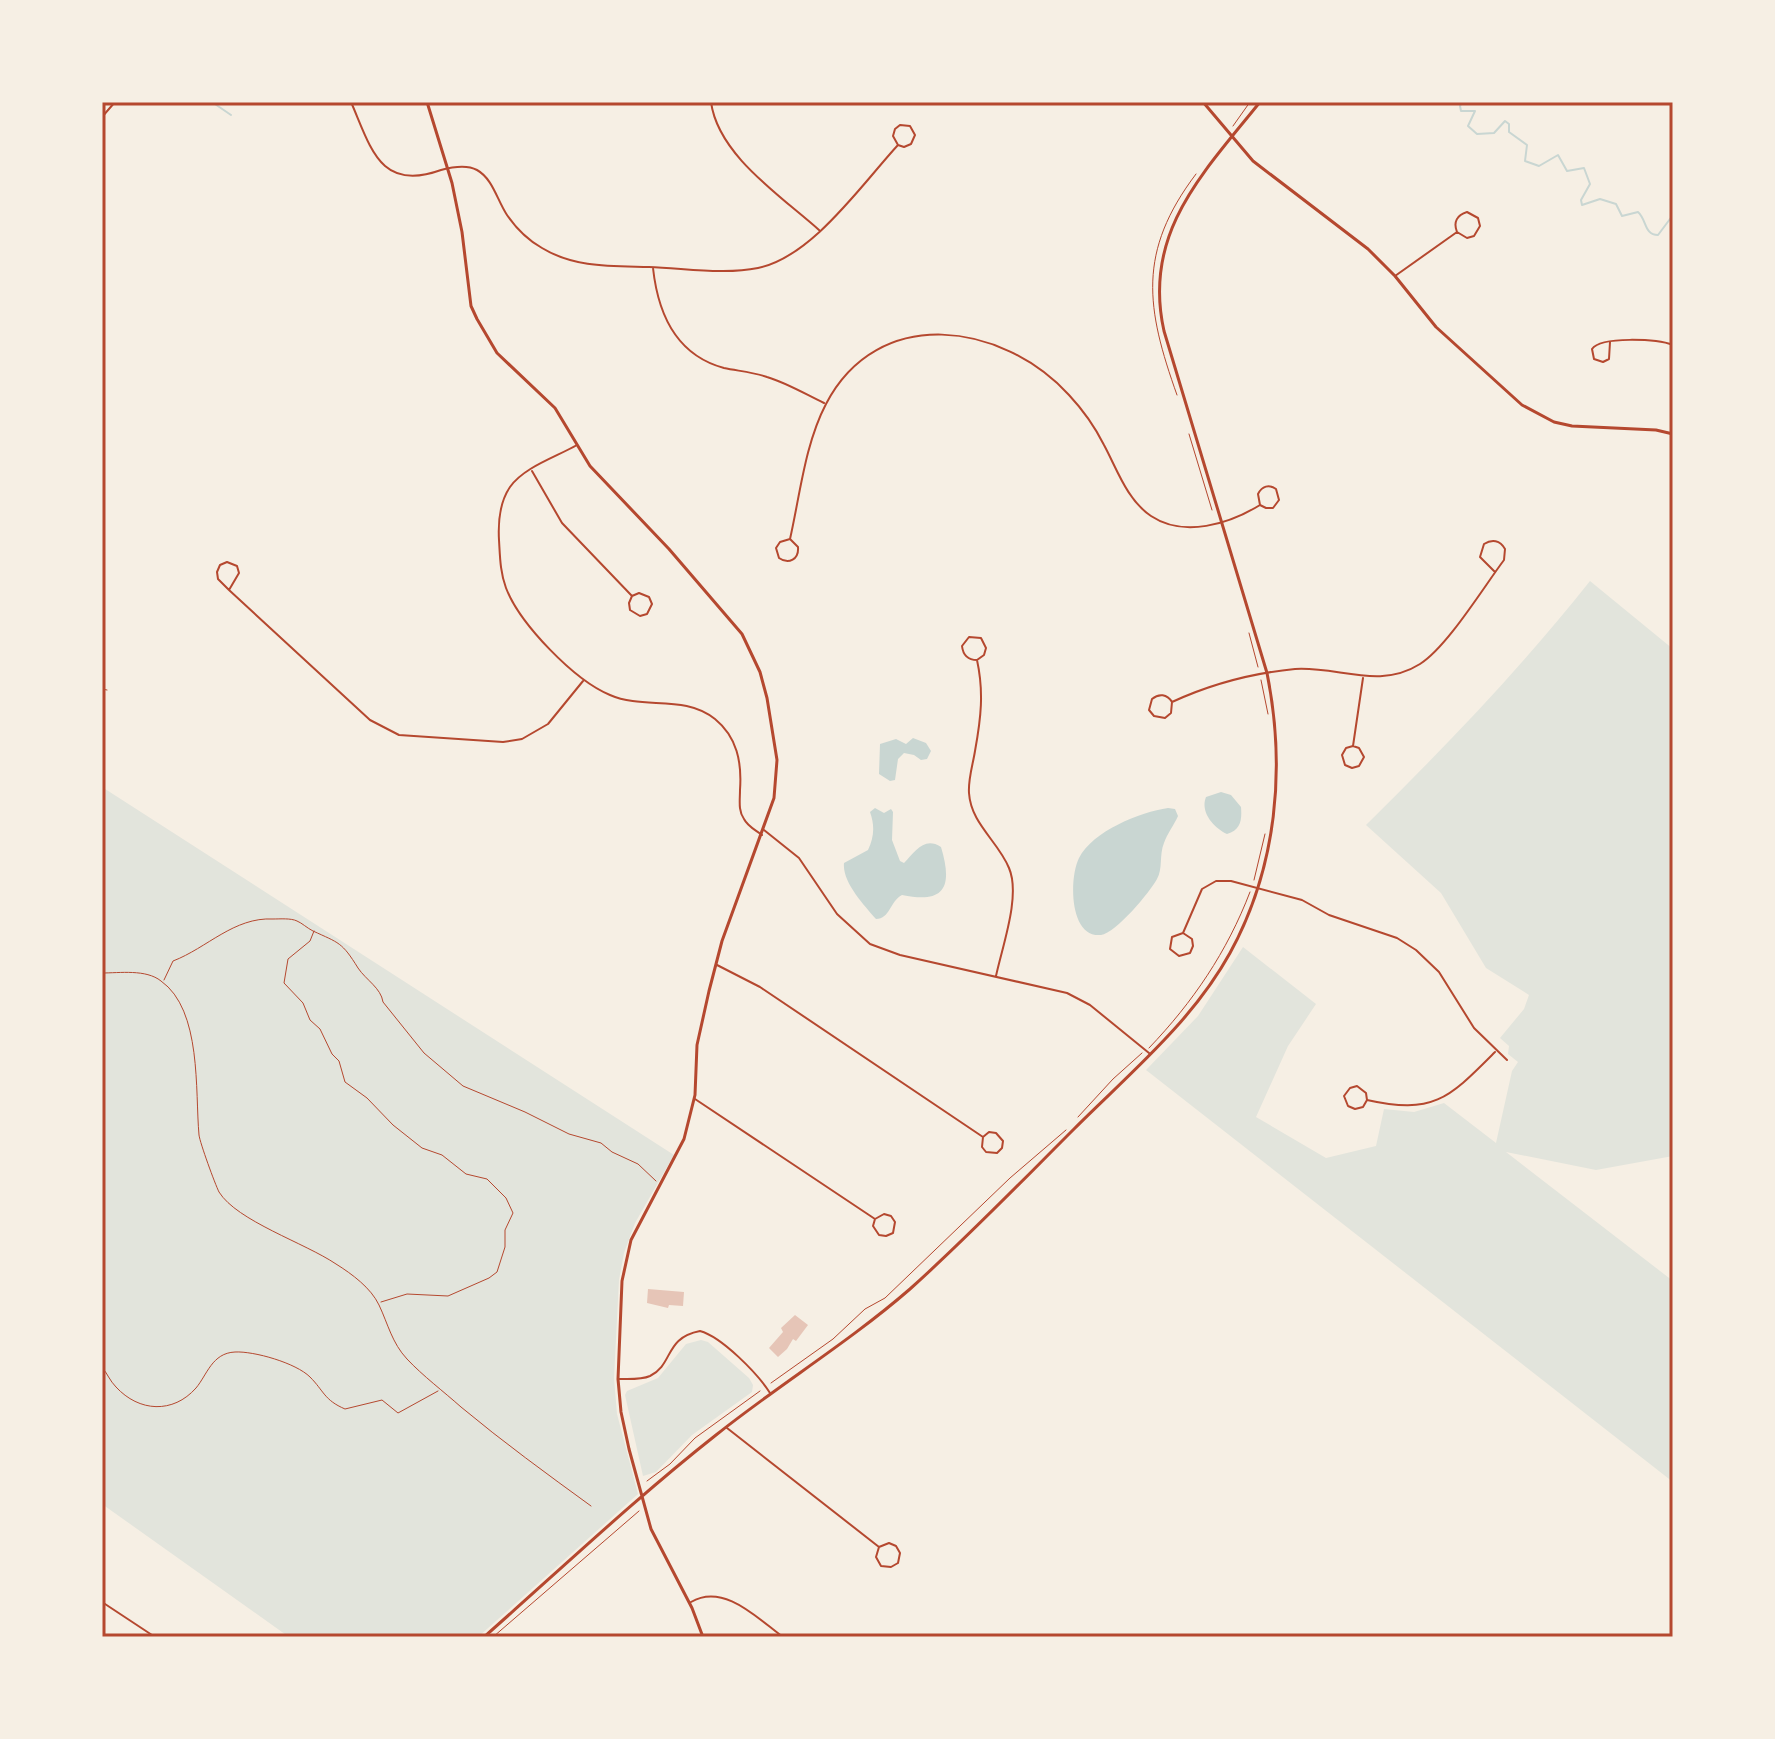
<svg xmlns="http://www.w3.org/2000/svg" width="1775" height="1739" font-family="'Space Grotesk',sans-serif">
	<style>
		.green { fill: #e2e4dc }
		.water { fill: #c9d6d2 }
		.lines { fill: none; stroke-linecap: round; stroke-linejoin: round }
		.stream { stroke: #c9d6d2; stroke-width: 2 }
		.building { fill: #e6c5b7 }
		.path { stroke: #b5482f; stroke-width: 1 }
		.minor { stroke: #b5482f; stroke-width: 2 }
		.tertiary { stroke: #b5482f; stroke-width: 3 }
		.neatline { fill: none; stroke: #b5482f; stroke-width: 3 }
	</style>
	<rect width="100%" height="100%" fill="#f6efe4"/>
	<path class="green" d="M 1590,581 L 1673,649 L 1673,1156 L 1596,1170 L 1506,1152 L 1673,1281 L 1673,1482 L 1146,1070 L 1198,1016 L 1243,947 L 1316,1004 L 1288,1046 L 1256,1117 L 1326,1158 L 1376,1146 L 1384,1109 L 1414,1112 L 1444,1103 L 1496,1143 L 1512,1071 L 1518,1062 L 1508,1054 L 1509,1046 L 1500,1038 L 1524,1009 L 1529,995 L 1486,968 L 1441,893 L 1366,825 C 1446,746 1520,669 1590,581 Z
		M 102,787 L 674,1155 L 635,1223 L 624,1253 L 619,1280 L 614,1378 L 617,1414 L 638,1494 L 478,1637 L 289,1637 L 102,1504 Z
		M 701,1340 L 708,1342 L 749,1378 L 753,1385 L 752,1392 L 692,1435 L 656,1472 L 643,1476 L 625,1395 L 627,1391 L 658,1378 L 686,1344 Z"/>
	<path class="water" d="M 913,738 L 926,743 L 931,751 L 927,759 L 921,760 L 914,755 L 904,753 L 898,759 L 895,780 L 890,781 L 879,774 L 880,744 L 896,739 L 906,744 Z
		M 1221,792 L 1231,795 L 1241,807 C 1242,820 1241,830 1227,834 C 1213,827 1200,812 1206,797 Z
		M 875,808 L 884,813 L 891,809 L 893,812 L 892,840 L 900,861 L 904,863 C 915,852 924,836 941,847 C 953,887 945,904 902,895 C 890,901 890,919 876,919 C 864,905 842,882 844,863 L 868,850 C 874,837 875,826 870,812 Z
		M 1168,808 L 1175,809 L 1178,816 C 1174,825 1167,834 1164,843 C 1159,855 1163,869 1157,879 C 1150,892 1116,933 1101,935 C 1069,938 1069,878 1079,858 C 1093,831 1140,812 1168,808 Z"/>
	<g class="lines">
		<path class="stream" d="M 212,102 L 231,115
			M 1462,102 L 1460,106 L 1461,111 L 1475,111 L 1468,126 L 1477,134 L 1494,133 L 1505,121 L 1509,124 L 1509,132 L 1527,145 L 1525,161 L 1539,166 L 1558,155 L 1567,171 L 1584,168 L 1590,184 L 1581,200 L 1582,205 L 1600,199 L 1616,204 L 1622,216 L 1638,212 C 1647,220 1644,235 1658,235 L 1673,215"/>
	</g>
	<path class="building" d="M 648,1289 L 684,1292 L 683,1306 L 669,1305 L 668,1308 L 647,1303 Z
		M 795,1315 L 808,1325 L 796,1341 L 793,1339 L 787,1349 L 778,1357 L 769,1348 L 783,1332 L 781,1328 Z"/>
	<g class="lines">
		<path class="path" d="M 1233,126 L 1250,102
			M 1177,395 C 1146,308 1137,252 1196,174
			M 1189,434 L 1212,510
			M 1249,633 L 1258,667
			M 1261,680 L 1268,714
			M 102,689 L 107,690
			M 1254,880 L 1265,834
			M 314,931 L 310,941 L 288,959 L 284,983 L 303,1003 L 310,1020 L 320,1029 L 332,1054 L 339,1061 L 345,1082 L 367,1098 L 393,1125 L 422,1148 L 442,1155 L 466,1174 L 487,1179 L 506,1198 L 513,1213 L 505,1230 L 505,1247 L 497,1272 L 489,1278 L 448,1296 L 407,1294 L 381,1302
			M 102,973 C 120,973 146,969 161,981 C 202,1010 195,1091 199,1135 C 200,1143 215,1184 219,1192 C 237,1221 305,1243 336,1264 C 352,1274 371,1288 379,1305 C 388,1324 392,1343 407,1359 C 423,1376 443,1391 461,1407 C 503,1442 547,1474 591,1506
			M 164,980 L 173,961 C 207,948 234,917 273,919 C 280,919 291,918 297,921 C 302,923 307,928 313,931 C 339,943 342,942 358,968 C 366,980 381,988 383,1002 L 424,1053 L 463,1086 L 525,1112 L 569,1134 L 601,1143 L 612,1152 L 638,1164 L 656,1181
			M 1149,1048 C 1193,1002 1227,952 1250,892
			M 1078,1117 L 1113,1079 L 1142,1053
			M 102,1367 C 107,1373 110,1381 116,1387 C 139,1412 173,1414 196,1388 C 207,1375 212,1353 235,1352 C 254,1351 296,1363 310,1377 C 324,1391 324,1400 345,1409 L 382,1400 L 398,1413 L 438,1391
			M 771,1383 L 833,1339 L 865,1309 L 885,1298 L 1010,1178 L 1066,1130
			M 647,1481 L 670,1464 L 695,1438 L 760,1391
			M 493,1637 L 639,1511"/>
		<path class="minor" d="M 351,102 C 371,148 380,192 441,170 C 452,167 466,164 477,170 C 493,179 497,200 507,215 C 516,228 528,240 542,248 C 575,268 612,266 649,267 C 684,268 724,275 758,268 C 812,257 862,184 898,145 L 904,147 L 911,144 L 915,135 L 910,126 L 900,125 L 895,129 L 893,136 L 898,145
			M 711,102 C 718,155 781,196 819,230
			M 102,117 L 115,102
			M 653,268 C 658,314 676,355 724,368 C 738,371 753,372 767,377 C 787,383 805,394 824,403
			M 1395,276 L 1457,232 L 1467,238 L 1474,236 L 1480,226 L 1478,218 L 1467,212 C 1457,215 1453,222 1457,232
			M 1610,342 L 1609,359 L 1603,362 L 1594,359 L 1592,349 C 1601,336 1657,339 1673,345
			M 577,445 C 556,457 524,467 510,487 C 499,503 498,522 499,540 C 500,556 500,572 506,588 C 520,624 574,680 610,695 C 644,710 684,694 715,719 C 737,737 742,762 740,790 C 740,800 738,811 744,819 C 748,827 756,830 762,835
			M 532,471 L 562,523 L 632,596 L 629,603 L 630,610 L 640,616 L 647,614 L 652,604 L 649,597 L 639,593 L 632,596
			M 790,539 L 798,547 C 799,559 789,565 779,558 L 776,548 L 780,542 L 790,539 C 800,495 805,444 826,404 C 878,304 1002,322 1069,395 C 1083,410 1095,427 1104,445 C 1117,469 1127,500 1151,516 C 1184,538 1229,524 1260,505 L 1266,508 L 1273,508 L 1279,500 L 1276,489 C 1269,484 1262,486 1258,494 L 1260,505
			M 229,590 L 239,573 L 237,566 L 227,562 L 220,565 L 217,572 L 218,579 L 229,590 L 370,720 L 399,735 L 503,742 L 522,739 L 548,724 L 583,681
			M 977,660 C 968,660 963,655 962,646 L 969,637 L 981,638 L 986,648 L 984,655 L 977,660 C 984,692 981,718 975,751 C 973,764 968,779 969,793 C 971,824 998,841 1009,868 C 1021,896 1002,947 996,976
			M 1172,702 L 1171,713 L 1165,718 L 1154,716 L 1149,710 L 1152,699 C 1159,693 1167,694 1172,702 C 1209,685 1253,673 1295,669 C 1338,666 1379,690 1420,664 C 1447,647 1483,588 1504,560 L 1505,549 C 1500,540 1492,539 1484,544 L 1480,557 L 1495,572
			M 1353,746 L 1359,748 L 1364,757 L 1359,766 L 1352,768 L 1345,765 L 1342,755 L 1346,748 L 1353,746 L 1363,678
			M 764,830 L 799,858 L 837,914 L 870,944 L 900,955 L 1067,993 L 1090,1005 L 1149,1053
			M 1183,933 L 1192,939 L 1193,946 L 1190,953 L 1179,956 L 1170,949 L 1172,937 L 1183,933 L 1202,889 L 1216,881 L 1231,881 L 1302,900 L 1329,915 L 1397,938 L 1416,950 L 1439,972 L 1474,1028 L 1507,1060
			M 717,965 L 760,987 L 983,1137 L 982,1147 L 986,1152 L 997,1153 L 1002,1148 L 1003,1141 L 996,1133 L 989,1132 L 983,1137
			M 695,1099 L 875,1219 L 873,1226 L 879,1235 L 886,1236 L 893,1233 L 895,1222 L 891,1216 L 884,1214 L 875,1219
			M 1367,1100 L 1363,1107 L 1355,1109 L 1348,1106 L 1344,1096 L 1350,1088 L 1357,1086 L 1366,1093 L 1367,1100 C 1434,1115 1449,1098 1495,1052
			M 619,1379 C 629,1379 641,1380 650,1376 C 674,1364 664,1338 700,1331 C 722,1337 758,1374 770,1393
			M 727,1428 L 879,1547 L 876,1557 L 881,1566 L 891,1567 L 898,1563 L 900,1553 L 896,1546 L 889,1543 L 879,1547
			M 102,1602 L 155,1637
			M 691,1602 C 724,1583 757,1618 783,1637"/>
		<path class="tertiary" d="M 427,102 L 452,183 L 462,232 L 471,306 L 477,319 L 497,353 L 555,408 L 590,466 L 669,549 L 742,634 L 760,672 L 767,698 L 777,760 L 774,798 L 722,941 L 709,991 L 697,1045 L 695,1095 L 684,1139 L 631,1240 L 622,1281 L 618,1379 L 621,1412 L 629,1449 L 651,1529 L 692,1608 L 703,1637
			M 1203,102 L 1253,161 L 1368,249 L 1395,276 L 1436,327 L 1522,405 L 1554,422 L 1572,426 L 1656,430 L 1673,434
			M 484,1637 C 561,1569 636,1498 716,1435 C 780,1384 849,1342 910,1289 C 967,1238 1020,1183 1074,1129 C 1129,1074 1192,1022 1230,953 C 1277,867 1286,768 1267,673 L 1164,331 C 1142,233 1203,173 1260,102"/>
	</g>
	<rect width="1775" height="1739" fill="none" stroke="#f6efe4" stroke-width="208"/>
	<rect x="104" y="104" width="1567" height="1531" class="neatline"/>
</svg>
